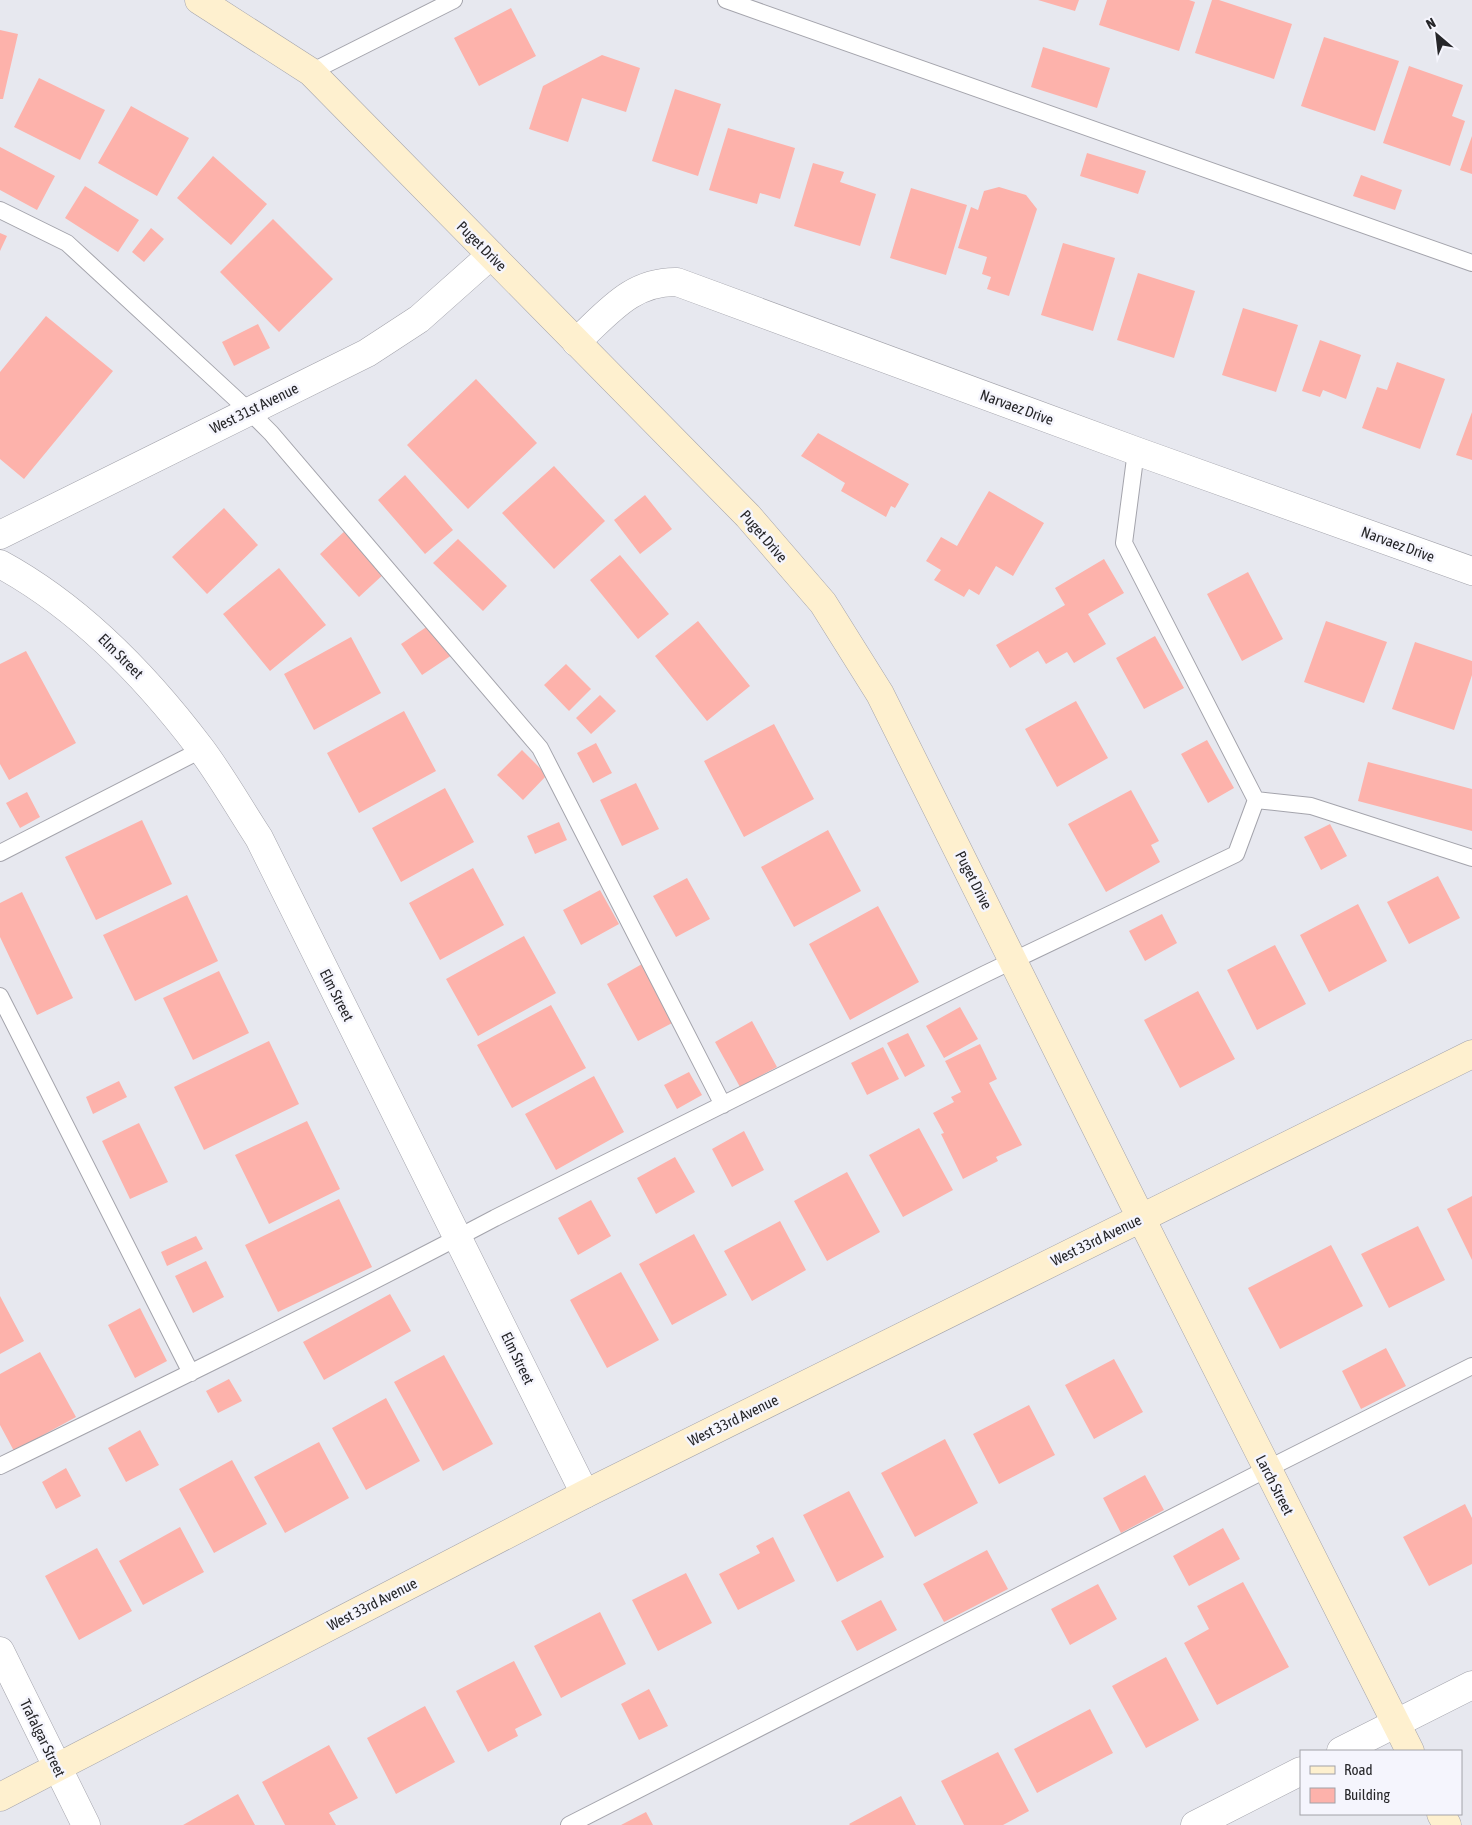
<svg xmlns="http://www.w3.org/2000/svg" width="1472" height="1825" font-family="'Asap Condensed',sans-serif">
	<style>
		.building { fill: #fdb2ab }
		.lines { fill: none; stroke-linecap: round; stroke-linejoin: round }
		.lane-casing { stroke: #a4a4ac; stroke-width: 18 }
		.street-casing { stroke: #a4a4ac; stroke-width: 29 }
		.secondary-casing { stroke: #a4a4ac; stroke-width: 29 }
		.lane { stroke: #fff; stroke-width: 16 }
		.street { stroke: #fff; stroke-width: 28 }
		.secondary { stroke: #fef0cf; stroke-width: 28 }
		.labels { text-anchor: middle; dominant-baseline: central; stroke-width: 5; stroke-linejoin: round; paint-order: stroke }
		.street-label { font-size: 15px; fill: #262629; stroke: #f5f5fd }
	</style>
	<rect width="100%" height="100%" fill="#e7e8ef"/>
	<path class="building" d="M 1038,0 L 1079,0 L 1075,11 Z
		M 1107,0 L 1189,0 L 1195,2 L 1179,51 L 1099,25 Z
		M 1212,0 L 1219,0 L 1292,24 L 1274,79 L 1195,53 Z
		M 511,8 L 536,56 L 479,86 L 454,38 Z
		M 0,30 L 18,34 L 3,99 L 0,99 Z
		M 1324,37 L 1399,61 L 1375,131 L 1301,106 Z
		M 1043,47 L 1110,68 L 1097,108 L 1031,87 Z
		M 602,55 L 640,68 L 626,112 L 582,98 L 568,142 L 529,129 L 543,86 Z
		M 1409,66 L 1463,85 L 1452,116 L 1465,121 L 1450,166 L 1383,143 Z
		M 39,78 L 105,110 L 80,160 L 14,127 Z
		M 675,89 L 721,104 L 698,176 L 652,161 Z
		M 131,106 L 189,138 L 157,196 L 98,163 Z
		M 728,128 L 795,148 L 780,199 L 760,193 L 757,204 L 709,190 Z
		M 1472,136 L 1472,174 L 1460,170 Z
		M 0,147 L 55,176 L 37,210 L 0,190 Z
		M 1087,153 L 1146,171 L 1138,194 L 1080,176 Z
		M 213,156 L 267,204 L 231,245 L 177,198 Z
		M 813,163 L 844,172 L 840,182 L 876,194 L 860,246 L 794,226 Z
		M 1361,175 L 1402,190 L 1395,210 L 1353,196 Z
		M 85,186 L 139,220 L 118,252 L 65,218 Z
		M 999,187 L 1026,195 L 1037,209 L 1009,296 L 987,289 L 991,277 L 982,274 L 987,257 L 958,248 L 971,207 L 978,210 L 984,191 Z
		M 911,188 L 967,205 L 946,275 L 890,258 Z
		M 273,219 L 333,279 L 279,332 L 220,272 Z
		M 151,228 L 164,239 L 144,262 L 132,252 Z
		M 0,233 L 7,236 L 0,251 Z
		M 1063,243 L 1115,258 L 1093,331 L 1041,315 Z
		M 1138,273 L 1195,291 L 1174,358 L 1117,340 Z
		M 1243,308 L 1298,325 L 1276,392 L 1222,375 Z
		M 46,316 L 113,371 L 24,479 L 0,459 L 0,372 Z
		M 258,324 L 270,348 L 234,366 L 222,342 Z
		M 1320,340 L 1361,355 L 1346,399 L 1323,390 L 1320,397 L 1302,391 Z
		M 1397,362 L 1445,379 L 1420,449 L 1362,428 L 1377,387 L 1387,390 Z
		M 476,379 L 537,443 L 468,509 L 407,445 Z
		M 1472,412 L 1472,460 L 1456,455 Z
		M 818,433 L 909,484 L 895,508 L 891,506 L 886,517 L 841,491 L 845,483 L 801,456 Z
		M 554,466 L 605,521 L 554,569 L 502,513 Z
		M 405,475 L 453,530 L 425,554 L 378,500 Z
		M 989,491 L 1044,523 L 1013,576 L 996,566 L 979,595 L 969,589 L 964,597 L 934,580 L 941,570 L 926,561 L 941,537 L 957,546 Z
		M 645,495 L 672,529 L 640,554 L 614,520 Z
		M 224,508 L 258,545 L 207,594 L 172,557 Z
		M 347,529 L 386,572 L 359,597 L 320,554 Z
		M 458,539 L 507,586 L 483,611 L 433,563 Z
		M 620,555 L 669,614 L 638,639 L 590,580 Z
		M 1104,559 L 1124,593 L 1088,614 L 1106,644 L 1074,663 L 1067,652 L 1046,664 L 1038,651 L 1010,668 L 996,645 L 1065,605 L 1055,588 Z
		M 279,568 L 326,625 L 270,671 L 223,614 Z
		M 1248,572 L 1283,639 L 1242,661 L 1207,594 Z
		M 698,621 L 750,686 L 707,721 L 655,656 Z
		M 1326,621 L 1387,642 L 1364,703 L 1304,682 Z
		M 431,624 L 452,655 L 422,675 L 401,644 Z
		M 1155,636 L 1184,688 L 1144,709 L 1116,658 Z
		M 351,637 L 381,693 L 314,730 L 284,674 Z
		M 1415,642 L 1472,661 L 1472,675 L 1454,730 L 1392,709 Z
		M 26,651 L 76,743 L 9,780 L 0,764 L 0,664 Z
		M 566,664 L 591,689 L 569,711 L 544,685 Z
		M 600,695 L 616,711 L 591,734 L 576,718 Z
		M 1076,701 L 1108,758 L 1057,787 L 1025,729 Z
		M 404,711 L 436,771 L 359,813 L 327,753 Z
		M 774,724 L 814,799 L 744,837 L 704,761 Z
		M 1207,740 L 1234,788 L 1208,803 L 1181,754 Z
		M 596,743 L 612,773 L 593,783 L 577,753 Z
		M 522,750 L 547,775 L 523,800 L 497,775 Z
		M 1368,762 L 1472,789 L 1472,831 L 1358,801 Z
		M 636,783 L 659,829 L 622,846 L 600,800 Z
		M 445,788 L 474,842 L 401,882 L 372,828 Z
		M 1131,790 L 1159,841 L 1151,845 L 1160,862 L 1106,892 L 1068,824 Z
		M 27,792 L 40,817 L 20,828 L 6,803 Z
		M 142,820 L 172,884 L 96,920 L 65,857 Z
		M 559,822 L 567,840 L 535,854 L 527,836 Z
		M 1330,824 L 1347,856 L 1321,870 L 1304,837 Z
		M 828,830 L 861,891 L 794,927 L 761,867 Z
		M 473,868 L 504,925 L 440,960 L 409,903 Z
		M 1438,876 L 1460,918 L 1409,944 L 1387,902 Z
		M 687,878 L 710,919 L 676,937 L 653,896 Z
		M 600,890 L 619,924 L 581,945 L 563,910 Z
		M 22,892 L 73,998 L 37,1015 L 0,937 L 0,903 Z
		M 187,895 L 218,961 L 135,1001 L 103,935 Z
		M 1358,904 L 1387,961 L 1329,992 L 1300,935 Z
		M 878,906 L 919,982 L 850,1020 L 809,944 Z
		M 1162,914 L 1177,943 L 1145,961 L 1129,931 Z
		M 524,936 L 556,993 L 478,1036 L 446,979 Z
		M 1275,945 L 1306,1004 L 1257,1030 L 1227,970 Z
		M 642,964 L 674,1022 L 638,1041 L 607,984 Z
		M 219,971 L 249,1033 L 193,1060 L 163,998 Z
		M 1198,991 L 1235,1059 L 1180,1088 L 1144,1020 Z
		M 551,1005 L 586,1068 L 512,1108 L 477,1045 Z
		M 960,1007 L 978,1039 L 944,1058 L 926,1026 Z
		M 752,1021 L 777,1067 L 740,1087 L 715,1042 Z
		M 908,1033 L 925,1066 L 905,1077 L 887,1043 Z
		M 269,1041 L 299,1104 L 204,1150 L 174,1087 Z
		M 980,1044 L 997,1079 L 989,1083 L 1022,1145 L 996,1157 L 998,1161 L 963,1179 L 941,1134 L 944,1133 L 933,1113 L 954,1102 L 951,1097 L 961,1092 L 945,1061 Z
		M 883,1047 L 899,1079 L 867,1095 L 851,1063 Z
		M 689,1072 L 702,1095 L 677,1109 L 664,1085 Z
		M 594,1076 L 624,1132 L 556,1170 L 525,1114 Z
		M 119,1081 L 127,1097 L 93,1114 L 86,1097 Z
		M 307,1121 L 340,1189 L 269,1224 L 235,1155 Z
		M 139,1123 L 168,1182 L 130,1199 L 102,1141 Z
		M 919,1128 L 953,1190 L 903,1217 L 869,1155 Z
		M 744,1131 L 764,1170 L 732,1187 L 712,1149 Z
		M 675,1157 L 695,1192 L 656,1214 L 637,1178 Z
		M 847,1172 L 880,1232 L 827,1261 L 794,1201 Z
		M 1472,1196 L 1472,1260 L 1447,1209 Z
		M 339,1199 L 372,1267 L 278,1312 L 245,1245 Z
		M 591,1200 L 611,1236 L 578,1255 L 558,1218 Z
		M 780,1221 L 806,1270 L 752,1301 L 724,1251 Z
		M 1418,1226 L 1445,1280 L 1389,1308 L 1361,1254 Z
		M 694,1234 L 727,1295 L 672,1325 L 639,1264 Z
		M 196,1236 L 203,1249 L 167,1266 L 161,1252 Z
		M 1331,1245 L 1363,1306 L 1280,1349 L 1248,1288 Z
		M 206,1261 L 224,1297 L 193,1313 L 175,1276 Z
		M 621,1272 L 659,1340 L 607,1368 L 570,1300 Z
		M 390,1294 L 411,1331 L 324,1380 L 303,1342 Z
		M 0,1296 L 24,1341 L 0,1354 Z
		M 140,1308 L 167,1361 L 135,1378 L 108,1325 Z
		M 1386,1348 L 1406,1386 L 1361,1409 L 1342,1371 Z
		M 40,1352 L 76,1417 L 14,1451 L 0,1425 L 0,1374 Z
		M 444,1355 L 493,1444 L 443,1471 L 394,1382 Z
		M 1114,1359 L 1143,1412 L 1094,1439 L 1065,1385 Z
		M 229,1379 L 242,1401 L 218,1413 L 206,1391 Z
		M 386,1398 L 420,1461 L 366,1490 L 332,1428 Z
		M 1029,1405 L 1055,1455 L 999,1484 L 973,1434 Z
		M 140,1430 L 159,1465 L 126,1482 L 108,1448 Z
		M 945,1439 L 978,1503 L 915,1537 L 881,1473 Z
		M 319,1442 L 349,1498 L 285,1533 L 254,1477 Z
		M 232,1460 L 267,1524 L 214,1553 L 179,1489 Z
		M 66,1468 L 81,1496 L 56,1509 L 42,1482 Z
		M 1145,1475 L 1164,1510 L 1121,1533 L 1103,1498 Z
		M 849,1491 L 884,1557 L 837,1582 L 803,1515 Z
		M 1465,1504 L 1472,1518 L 1472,1564 L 1429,1586 L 1403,1537 Z
		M 180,1527 L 204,1572 L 143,1605 L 119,1561 Z
		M 1223,1528 L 1240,1559 L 1189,1586 L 1173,1556 Z
		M 773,1537 L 795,1581 L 738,1610 L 719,1574 L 760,1553 L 756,1546 Z
		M 97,1548 L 132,1611 L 79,1640 L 45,1576 Z
		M 987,1550 L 1008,1589 L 944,1622 L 923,1584 Z
		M 686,1573 L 712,1623 L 658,1651 L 632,1600 Z
		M 1243,1582 L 1289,1667 L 1217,1705 L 1184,1643 L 1209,1629 L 1197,1606 Z
		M 1098,1584 L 1117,1619 L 1070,1645 L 1051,1609 Z
		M 881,1600 L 897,1630 L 857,1651 L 841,1621 Z
		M 600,1612 L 626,1664 L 561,1698 L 534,1646 Z
		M 1166,1657 L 1199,1720 L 1146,1748 L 1112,1686 Z
		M 514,1661 L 542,1715 L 515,1729 L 518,1736 L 488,1752 L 456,1691 Z
		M 649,1689 L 668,1726 L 639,1740 L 621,1704 Z
		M 425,1706 L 455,1762 L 396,1794 L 367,1738 Z
		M 1090,1709 L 1113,1753 L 1037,1793 L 1014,1749 Z
		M 329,1745 L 358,1798 L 329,1813 L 336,1825 L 285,1825 L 262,1782 Z
		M 998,1752 L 1029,1811 L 1003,1825 L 964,1825 L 941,1781 Z
		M 238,1794 L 255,1825 L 183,1825 Z
		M 901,1796 L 916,1825 L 850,1825 L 849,1824 Z
		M 646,1812 L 653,1825 L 621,1825 Z"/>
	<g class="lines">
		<defs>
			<path id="lane" d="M 726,0 L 1472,263
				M 311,72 L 454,0
				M 0,210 L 67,243 L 249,411 L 271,433 L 540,748 L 723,1105
				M 1256,800 L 1311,806 L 1472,858
				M 0,853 L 201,750
				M 0,996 L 191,1373
				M 0,1466 C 166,1385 332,1304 495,1218 L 985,974 L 1236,854 L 1256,800 L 1124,543 L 1136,451
				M 569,1825 L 1267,1469 L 1472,1366"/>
			<path id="street" d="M 576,342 C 608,313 631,281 677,282 L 1136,451 L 1472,571
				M 0,535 L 367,353 L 419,319 L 491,255
				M 0,564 C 81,608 146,676 201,749 C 222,777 240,809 259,838 L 585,1494
				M 0,1651 L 86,1825
				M 1341,1751 L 1472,1685
				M 1195,1825 L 1301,1771"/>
			<path id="secondary" d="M 199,0 L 311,72 L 748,516 L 823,603 L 880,694 L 1141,1218 L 1410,1751
				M 0,1797 L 585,1494 L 1472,1054
				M 1441,1814 L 1447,1825"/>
		</defs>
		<use href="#lane" class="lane-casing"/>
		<use href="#street" class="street-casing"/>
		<use href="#secondary" class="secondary-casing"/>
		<use href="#lane" class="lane"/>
		<use href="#street" class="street"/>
		<use href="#secondary" class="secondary"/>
	</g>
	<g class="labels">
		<g class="street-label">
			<text transform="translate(482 246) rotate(45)">Puget Drive</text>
			<text transform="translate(1017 407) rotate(20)">Narvaez Drive</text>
			<text transform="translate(254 408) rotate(-26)">West 31st Avenue</text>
			<text transform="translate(764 536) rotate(49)">Puget Drive</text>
			<text transform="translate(1398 544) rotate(20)">Narvaez Drive</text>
			<text transform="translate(121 656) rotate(45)">Elm Street</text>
			<text transform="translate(974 880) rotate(63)">Puget Drive</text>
			<text transform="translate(337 995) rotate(63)">Elm Street</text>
			<text transform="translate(1096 1240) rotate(-26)">West 33rd Avenue</text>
			<text transform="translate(518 1358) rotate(64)">Elm Street</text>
			<text transform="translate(733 1420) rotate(-26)">West 33rd Avenue</text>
			<text transform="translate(1275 1485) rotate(63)">Larch Street</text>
			<text transform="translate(372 1604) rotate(-27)">West 33rd Avenue</text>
			<text transform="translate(43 1738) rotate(64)">Trafalgar Street</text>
		</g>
	</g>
	<rect x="1300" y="1750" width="162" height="65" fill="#f5f5fd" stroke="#a2a2a8"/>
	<rect x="1310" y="1766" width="25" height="8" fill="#fef0cf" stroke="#a2a2a8"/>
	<text x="1344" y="1775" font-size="15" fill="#262629">Road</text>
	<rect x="1310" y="1788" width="25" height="15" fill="#fdb2ab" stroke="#a2a2a8"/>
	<text x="1344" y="1800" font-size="15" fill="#262629">Building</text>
	<g transform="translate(1437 35) rotate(332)" stroke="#f5f5fd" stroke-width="4" paint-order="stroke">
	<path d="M0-4L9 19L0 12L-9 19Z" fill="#262629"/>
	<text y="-8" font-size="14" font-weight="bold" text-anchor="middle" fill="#262629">N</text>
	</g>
</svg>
